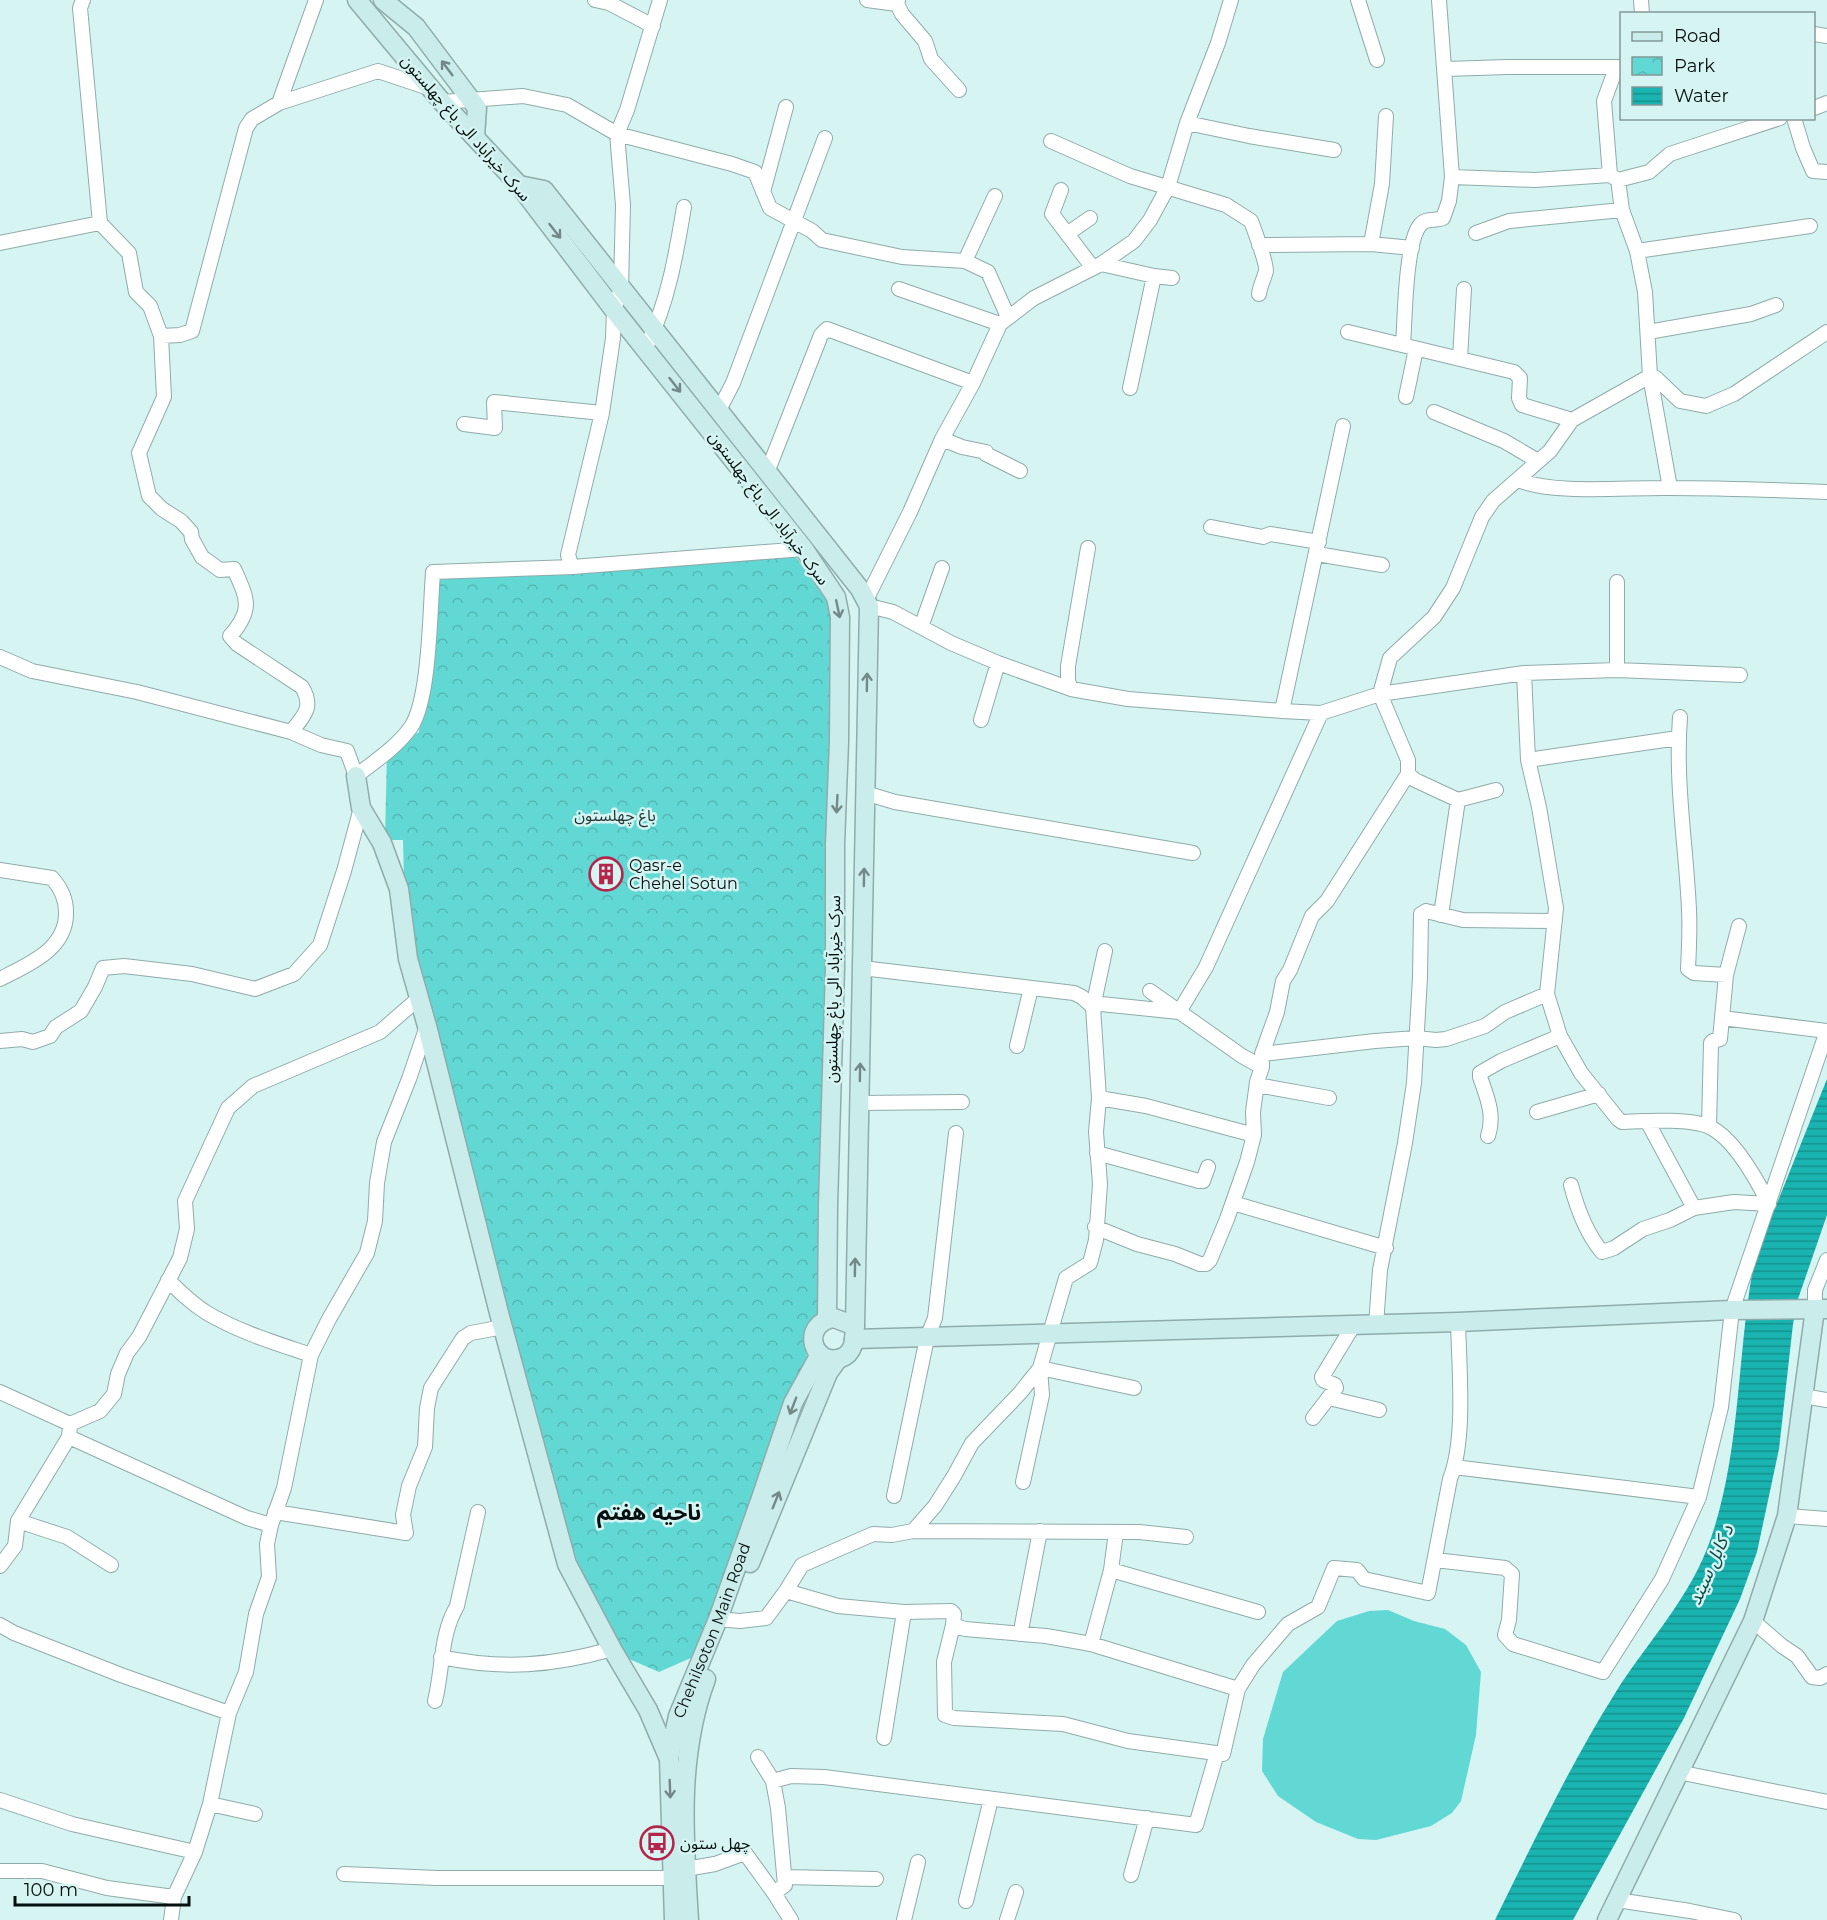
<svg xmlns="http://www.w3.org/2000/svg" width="1827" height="1920" font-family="Montserrat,'Noto Sans Arabic',sans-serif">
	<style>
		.park { fill: url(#park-crowns) }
		.garden { fill: #61d8d4 }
		.water { fill: url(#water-rules) }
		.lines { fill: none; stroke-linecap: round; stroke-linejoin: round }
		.street-casing { stroke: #8facab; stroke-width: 16 }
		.secondary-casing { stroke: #8facab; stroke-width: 21 }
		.street { stroke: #fff; stroke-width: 14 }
		.secondary { stroke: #caeceb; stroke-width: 18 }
		.oneway { stroke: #728988 }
		.labels { text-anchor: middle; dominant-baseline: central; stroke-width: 5; stroke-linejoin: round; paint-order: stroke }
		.street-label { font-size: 16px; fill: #06100f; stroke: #d5f4f2 }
		.park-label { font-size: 16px; fill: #1e3534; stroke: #d5f4f2 }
		.poi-label { font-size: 16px; fill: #06100f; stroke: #d5f4f2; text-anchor: start }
		.water-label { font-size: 18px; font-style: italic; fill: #0e4a48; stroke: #d5f4f2 }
		.district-label { font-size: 22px; font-weight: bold; fill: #06100f; stroke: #d5f4f2 }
	</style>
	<defs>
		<pattern id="park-crowns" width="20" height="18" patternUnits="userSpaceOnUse" patternTransform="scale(1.5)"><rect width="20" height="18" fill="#61d8d4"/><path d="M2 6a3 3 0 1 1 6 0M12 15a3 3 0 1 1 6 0" fill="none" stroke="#53b8b5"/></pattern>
		<pattern id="water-rules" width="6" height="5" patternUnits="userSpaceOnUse" patternTransform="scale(1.5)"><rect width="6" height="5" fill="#1ab4b0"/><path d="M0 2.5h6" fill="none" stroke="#15918e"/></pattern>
	</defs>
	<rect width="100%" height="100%" fill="#d5f4f2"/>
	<path class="park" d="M 791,550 L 831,607 L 820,1314 L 806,1346 L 807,1361 L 693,1657 L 659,1672 L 620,1655 L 585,1589 L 531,1400 L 405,922 L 403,840 L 385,840 L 387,752 L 419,732 L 434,575 Z"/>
	<path class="garden" d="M 1388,1610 L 1414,1621 L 1445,1629 L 1466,1645 L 1481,1672 L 1476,1735 L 1461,1801 L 1452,1813 L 1431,1826 L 1376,1840 L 1358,1839 L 1316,1822 L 1278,1796 L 1262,1771 L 1263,1739 L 1283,1672 L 1337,1621 L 1369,1611 Z"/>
	<path class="water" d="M 1827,1079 L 1827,1215 L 1798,1299 L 1793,1324 L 1779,1449 L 1757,1552 L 1740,1599 L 1684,1718 L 1573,1920 L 1495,1920 C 1532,1845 1569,1767 1614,1695 C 1646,1643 1691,1598 1711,1538 C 1740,1453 1737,1362 1752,1274 L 1759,1248 Z"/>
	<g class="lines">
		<defs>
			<path id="street" d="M 83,0 L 80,8 L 100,223 L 129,253 L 136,292 L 150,306 L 161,336 L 164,397 L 139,453 L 149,496 L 162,509 L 181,521 L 191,532 L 192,539 L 202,557 L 220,570 L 234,569 C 247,598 254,609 230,636 L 237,644 L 302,687 C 314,707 304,716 291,732
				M 595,0 L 609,3 L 653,26
				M 867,0 L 897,4
				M 898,0 L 897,4 L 902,14 L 925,41 L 931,59 L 959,90
				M 1358,0 L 1377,60
				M 1641,0 L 1642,14
				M 1814,34 L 1827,36
				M 1616,68 L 1604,101 L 1610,175 L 1618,180 L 1649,172 L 1670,154 L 1780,118
				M 1446,69 L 1507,67 L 1622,67
				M 442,102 L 523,96 L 567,105 L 617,134 L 732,164 L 755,172 L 770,208 L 812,231 L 822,240 L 902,257 L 965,261 L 988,272 L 1008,317
				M 279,103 L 316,0
				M 1814,108 L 1827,103
				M 1794,118 L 1803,148 L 1813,171 L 1827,172
				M 1187,123 L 1249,136 L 1334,150
				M 1051,141 L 1130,176 L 1226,205 L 1251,221 C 1254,229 1268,266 1266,271 C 1264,279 1260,286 1259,294
				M 1452,177 L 1535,180 L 1610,175
				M 1618,180 L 1622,210 L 1637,251 L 1645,292 L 1650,376 L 1670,488
				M 1061,190 L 1052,214 L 1093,268
				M 763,192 L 786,107
				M 1476,233 L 1509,221 L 1622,210
				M 1067,234 L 1090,218
				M 0,243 L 100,223
				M 1371,244 L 1382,184 L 1386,116
				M 1259,245 L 1371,244 L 1412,248
				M 1637,251 L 1810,226
				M 965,261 L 995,196
				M 1101,264 L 1154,276 L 1172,278
				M 899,289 L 1000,324
				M 1348,332 L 1514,372 L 1520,378 L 1519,398 L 1522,405 L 1572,420
				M 1648,332 L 1751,314 L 1776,305
				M 161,336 L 180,335 L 192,331 L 246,128 L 252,119 L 279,103 L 378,71 L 429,88
				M 1403,345 C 1405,321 1405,240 1421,224 C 1426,218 1436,221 1443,218 L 1449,201 L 1452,177 L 1439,0
				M 646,347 C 668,303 676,255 684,207
				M 1460,359 L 1464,289
				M 1650,376 L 1656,378 L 1680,401 L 1706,406 L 1734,394 L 1827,332
				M 1130,388 L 1154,276
				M 1406,397 L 1416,349
				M 719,410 L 733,383 L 825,138
				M 1434,412 L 1504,441 L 1538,461
				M 464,424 L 495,428 L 494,402 L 602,413
				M 942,439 L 962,447 L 986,452 L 986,454 L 1020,471
				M 768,470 L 821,335 L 827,329 L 973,383
				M 1518,480 C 1556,495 1627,487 1670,488 C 1722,488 1775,490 1827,492
				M 1211,527 L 1263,537 L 1270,534 L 1319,542
				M 1317,554 L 1382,565
				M 572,567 L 568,555 L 602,413 L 613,338 L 614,310 L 621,288 L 623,205 L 617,134 L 627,110 L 660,0
				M 1617,582 L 1617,670
				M 866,600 L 910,512 L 942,439 L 973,383 L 1000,324 L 1034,298 L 1101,264 L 1134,241 L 1150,220 L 1168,187 L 1187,123 L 1218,43 L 1231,0
				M 869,606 L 893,612 L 951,643 L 998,663 L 1071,689 L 1128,699 L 1282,711 L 1321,713 L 1380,694 L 1524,673 L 1617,670 L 1740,675
				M 921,627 L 942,568
				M 0,657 L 32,671 L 137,692 L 291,732 L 321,745 L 347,751 L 356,776 C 374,762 397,747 411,727 C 430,699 430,609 433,572 L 572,567 L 804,549
				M 1524,673 L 1528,760 L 1539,807 L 1556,908 L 1547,994 L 1560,1036 L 1581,1073 L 1618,1119 L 1622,1122 C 1644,1121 1690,1118 1710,1127 C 1734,1139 1757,1180 1769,1204
				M 1071,689 L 1068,681 L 1068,666 L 1088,548
				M 1282,711 L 1343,426
				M 1680,717 C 1675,784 1686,844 1689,910 C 1690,930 1689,950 1688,969 L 1694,973 L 1726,975
				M 981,720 L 998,663
				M 1528,760 L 1678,738
				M 1408,774 L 1415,780 L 1458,800 L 1496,790
				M 865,793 L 895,802 L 1193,853
				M 0,870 L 52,878 C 61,888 66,898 66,912 C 67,949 29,964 0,979
				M 1441,915 L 1458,800
				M 1739,926 L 1726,975 L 1722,1018 L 1827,1031
				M 862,968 L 1074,993 L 1082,997 L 1093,1007
				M 1150,991 L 1242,1056 L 1262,1067
				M 1093,1007 L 1101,1004 L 1179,1012 L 1206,967 L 1321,713
				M 0,1041 L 22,1039 L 33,1042 L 50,1036 L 56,1027 L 81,1011 L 95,987 L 103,968 L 124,966 L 192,974 L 255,989 L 294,974 L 320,945 L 344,871 L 361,808
				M 1017,1046 L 1031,988
				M 1262,1054 L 1375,1041 L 1416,1038 L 1436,1040 L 1446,1039 L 1485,1026 L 1505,1012 L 1547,994
				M 1257,1085 L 1329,1098
				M 1099,1098 L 1146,1106 L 1254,1135
				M 859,1103 L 962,1102
				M 1537,1112 L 1599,1094
				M 1647,1121 L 1694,1208
				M 1709,1127 L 1711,1043 L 1713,1041 L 1720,1039 L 1722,1018
				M 1488,1136 C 1495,1115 1487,1097 1480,1077 L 1480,1073 L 1501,1061 L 1560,1036
				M 1097,1153 L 1199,1181 L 1203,1181 L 1208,1167
				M 1571,1185 C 1577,1208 1587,1234 1602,1252 L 1614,1248 L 1643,1229 L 1670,1220 L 1694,1208 L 1734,1202 L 1769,1204
				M 1233,1203 L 1386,1248
				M 1095,1227 L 1137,1244 L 1175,1254 L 1200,1264 L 1206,1264 L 1210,1260 L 1227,1219 L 1247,1162 L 1254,1135 L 1253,1112 L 1257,1082 L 1262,1067 L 1262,1054 L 1277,1012 L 1283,981 L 1290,970 L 1312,916 L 1327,901 L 1408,774 L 1408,760 L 1380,694 L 1390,658 L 1434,617 L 1453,588 L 1482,517 L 1493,501 L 1550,451 L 1572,420 L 1650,376
				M 168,1280 C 180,1292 192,1304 207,1313 C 239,1332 276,1343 311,1355
				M 1815,1309 L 1815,1290 L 1827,1260
				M 1376,1325 L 1380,1270 L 1405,1143 L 1414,1083 L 1420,977 L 1421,914 L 1426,911 L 1463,920 L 1555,921
				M 0,1392 L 70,1424
				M 1803,1396 L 1827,1400
				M 1329,1398 L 1379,1410
				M 1313,1418 L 1336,1388 L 1335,1385 L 1323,1380 L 1322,1377 L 1353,1326
				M 69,1437 L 247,1518 L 271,1525
				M 1454,1467 L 1699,1497
				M 1023,1482 L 1042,1395 L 1040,1368 L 1134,1388
				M 894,1496 L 927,1338 L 935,1318 L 956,1133
				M 275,1512 L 406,1533 L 403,1515 L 409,1486 L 425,1447 L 427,1408 L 431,1388 L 463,1338 L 471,1333 L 503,1327
				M 1787,1516 L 1827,1519
				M 18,1521 L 67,1537 L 111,1565
				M 913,1531 L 935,1506 L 954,1476 L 972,1443 L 1020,1393 L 1040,1368 L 1066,1278 L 1090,1263 L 1096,1240 L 1100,1184 L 1096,1132 L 1099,1098 L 1093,1007 L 1105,951
				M 1435,1560 L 1505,1568 L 1512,1574 L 1509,1620 L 1505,1635 L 1513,1644 L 1603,1672 L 1662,1579 L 1699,1497 L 1721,1407 L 1732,1310 L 1827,1031
				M 0,1566 L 15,1546 L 18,1521 L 69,1437 L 70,1424 L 100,1411 L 114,1394 L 118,1374 L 127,1353 L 139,1337 L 180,1258 L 187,1229 L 185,1201 L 228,1108 L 253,1086 L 380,1032 L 419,998
				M 1111,1570 L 1258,1612
				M 786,1591 L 838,1606 L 904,1612 L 951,1611 L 954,1614 L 953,1625 L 965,1629 L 1046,1636 L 1091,1644 L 1238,1689
				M 718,1619 L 740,1621 L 766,1618 L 786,1591 L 802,1565 L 873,1534 L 892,1535 L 913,1531 L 1139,1532 L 1186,1537
				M 1753,1621 L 1782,1646 L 1797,1656 L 1812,1677 L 1820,1678 L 1827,1674
				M 0,1625 L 14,1633 L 121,1675 L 229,1713
				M 953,1625 L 944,1662 L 945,1715 L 954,1718 L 1063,1724 L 1128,1741 L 1223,1754 L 1238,1689 L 1253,1665 L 1288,1624 L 1318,1607 L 1334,1568 L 1357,1570 L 1364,1579 L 1428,1593 L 1450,1479 C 1466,1439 1459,1367 1458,1322
				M 1022,1625 L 1040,1531
				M 1091,1644 L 1111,1570 L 1116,1532
				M 441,1657 C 502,1670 553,1666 612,1649
				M 435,1701 C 443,1669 440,1635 457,1606 L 478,1512
				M 884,1738 L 904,1612
				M 758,1757 L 773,1781 L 778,1808 L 785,1885 L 774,1893
				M 1678,1772 L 1827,1802
				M 773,1781 L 791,1776 L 824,1777 L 1196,1825 L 1217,1753
				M 0,1800 L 72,1824 L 195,1852
				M 210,1804 L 255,1814
				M 686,1869 L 715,1864 L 745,1853 L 774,1893 L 791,1920
				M 0,1871 L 42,1871 L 107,1888 L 174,1897
				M 344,1874 L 437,1878 L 672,1878
				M 1131,1875 L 1147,1818
				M 785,1877 L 876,1879
				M 1617,1900 L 1690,1911 L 1734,1920
				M 966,1901 L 991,1799
				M 171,1920 L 174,1897 L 195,1852 L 210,1804 L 229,1713 L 246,1672 L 256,1614 L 269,1577 L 267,1544 L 271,1525 L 284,1488 L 311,1355 L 329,1319 L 367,1253 L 375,1221 L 377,1183 L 384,1142 L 409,1079 L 427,1026
				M 904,1920 L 918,1862
				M 1007,1920 L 1016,1892"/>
			<g id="secondary">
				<path d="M 357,0 L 442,102 L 519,185 L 614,310 L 804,549 L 836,597 L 840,617 L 839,742 L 835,844 L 835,968 L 828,1206 L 827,1319"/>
				<path d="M 383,0 L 416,27 L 477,108 L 475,137"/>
				<path d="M 519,185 L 544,190 L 860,589 L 869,606 L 855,1326"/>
				<path d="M 356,776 L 361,808 L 382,843 L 399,889 L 408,959 L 427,1026 L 499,1313 L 567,1564 L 612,1649 L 648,1710 L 669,1759"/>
				<path d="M 834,1318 L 855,1326 C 854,1332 855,1339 853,1345 C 851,1351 847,1356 841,1358 C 813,1368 799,1324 834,1318 Z"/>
				<path d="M 854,1339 L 1458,1322 L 1732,1310 L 1827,1309"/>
				<path d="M 750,1563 L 828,1373 L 838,1359"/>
				<path id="s1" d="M 674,1920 L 669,1759 L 678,1716 L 718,1619 L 760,1501 L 793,1403 L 820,1354"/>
				<path d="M 689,1920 C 684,1838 677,1757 706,1679"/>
				<path d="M 1607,1920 L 1753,1621 L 1787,1516 L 1815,1309"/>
			</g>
		</defs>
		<use href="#street" class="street-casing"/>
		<use href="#secondary" class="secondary-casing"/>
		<use href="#street" class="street"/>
		<use href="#secondary" class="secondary"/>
	</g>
	<defs><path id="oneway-shaft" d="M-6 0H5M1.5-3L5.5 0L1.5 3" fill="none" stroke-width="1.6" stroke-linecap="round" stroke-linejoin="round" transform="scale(1.5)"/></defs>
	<g class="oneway">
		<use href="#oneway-shaft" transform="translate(447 68) rotate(-127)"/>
		<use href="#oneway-shaft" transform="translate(555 231) rotate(52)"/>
		<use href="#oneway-shaft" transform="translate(675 385) rotate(52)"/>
		<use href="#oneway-shaft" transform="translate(838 609) rotate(78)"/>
		<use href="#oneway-shaft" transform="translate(867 682) rotate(-89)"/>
		<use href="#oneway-shaft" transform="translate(837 804) rotate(93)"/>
		<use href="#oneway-shaft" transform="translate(864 877) rotate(-89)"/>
		<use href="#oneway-shaft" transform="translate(860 1072) rotate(-89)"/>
		<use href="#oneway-shaft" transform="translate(855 1267) rotate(-89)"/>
		<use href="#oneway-shaft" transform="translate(793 1406) rotate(111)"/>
		<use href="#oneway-shaft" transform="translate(776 1500) rotate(-68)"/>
		<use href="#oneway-shaft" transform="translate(670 1789) rotate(88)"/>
	</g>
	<defs>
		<symbol id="building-ring" viewBox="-11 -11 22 22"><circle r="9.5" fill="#d5f4f2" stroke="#b5244b" stroke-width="1.5"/><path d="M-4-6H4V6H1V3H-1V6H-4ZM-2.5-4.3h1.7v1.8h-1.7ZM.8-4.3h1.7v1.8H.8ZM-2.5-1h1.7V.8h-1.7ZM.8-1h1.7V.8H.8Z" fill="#b5244b"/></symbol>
		<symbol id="bus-ring" viewBox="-11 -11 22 22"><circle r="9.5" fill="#d5f4f2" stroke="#b5244b" stroke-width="1.5"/><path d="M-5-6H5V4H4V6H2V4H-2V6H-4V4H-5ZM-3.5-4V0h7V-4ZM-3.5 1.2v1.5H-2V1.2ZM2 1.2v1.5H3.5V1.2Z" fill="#b5244b"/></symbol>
	</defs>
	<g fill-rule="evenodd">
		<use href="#building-ring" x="587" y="855" width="38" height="38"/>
		<use href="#bus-ring" x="638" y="1824" width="38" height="38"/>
	</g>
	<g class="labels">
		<g class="street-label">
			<text transform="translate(466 128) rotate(49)">سرک خیرآباد الی باغ چهلستون</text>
			<text transform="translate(769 508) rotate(53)">سرک خیرآباد الی باغ چهلستون</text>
			<text transform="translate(833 989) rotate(-89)">سرک خیرآباد الی باغ چهلستون</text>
			<text stroke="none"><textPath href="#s1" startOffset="297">Chehilsoton Main Road</textPath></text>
		</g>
		<g class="park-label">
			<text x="615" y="815">باغ چهلستون</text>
		</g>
		<g class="poi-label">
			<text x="629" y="865">Qasr-e<tspan x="629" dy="18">Chehel Sotun</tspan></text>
			<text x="680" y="1843">چهل ستون</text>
		</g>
		<g class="water-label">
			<text transform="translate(1711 1565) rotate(-66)">د کابل سيند</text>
		</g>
		<g class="district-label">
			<text x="649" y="1512">ناحیه هفتم</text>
		</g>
	</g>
	<rect x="1620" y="12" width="195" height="108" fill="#d5f4f2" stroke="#829997" stroke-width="1.5"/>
	<rect x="1632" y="32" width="30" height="9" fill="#caeceb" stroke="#829997" stroke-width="1.5"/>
	<text x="1674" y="42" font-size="18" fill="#06100f">Road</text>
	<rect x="1632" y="57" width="30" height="18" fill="url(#park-crowns)" stroke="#829997" stroke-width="1.5"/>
	<text x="1674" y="72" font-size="18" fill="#06100f">Park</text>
	<rect x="1632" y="87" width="30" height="18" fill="url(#water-rules)" stroke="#829997" stroke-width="1.5"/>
	<text x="1674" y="102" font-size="18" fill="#06100f">Water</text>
	<path d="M15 1896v9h174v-9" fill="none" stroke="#06100f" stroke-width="3"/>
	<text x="24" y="1896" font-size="18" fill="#06100f" stroke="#d5f4f2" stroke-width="4.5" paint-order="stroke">100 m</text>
</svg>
